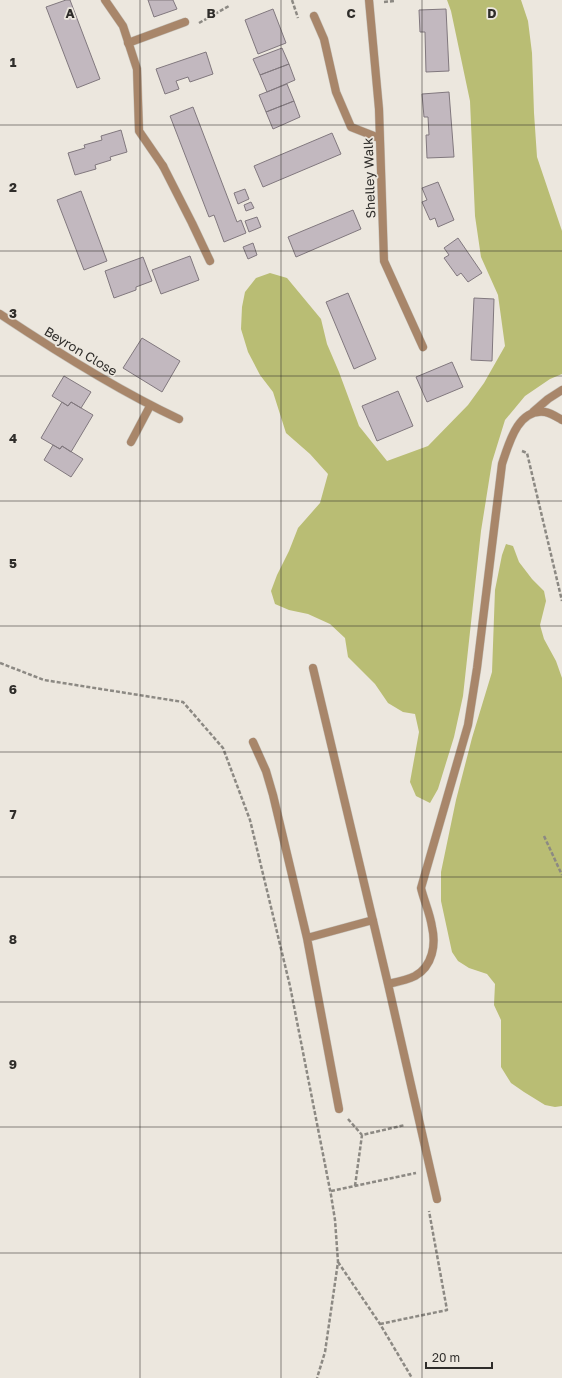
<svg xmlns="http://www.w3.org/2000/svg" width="562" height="1378" font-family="'Golos Text',sans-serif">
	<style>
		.green { fill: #b9bd74 }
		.building { fill: #c2b8bf; stroke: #81787e }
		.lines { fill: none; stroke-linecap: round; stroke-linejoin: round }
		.service-casing { stroke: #c6c2ba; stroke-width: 9 }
		.minor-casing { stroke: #c6c2ba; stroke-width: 9 }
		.path { stroke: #8c8983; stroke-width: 2.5; stroke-dasharray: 4 2; stroke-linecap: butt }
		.service { stroke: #a8866a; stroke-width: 8 }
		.minor { stroke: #a8866a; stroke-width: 8 }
		.grid { fill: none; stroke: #2f2d2a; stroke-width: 1; stroke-opacity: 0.55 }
		.labels { text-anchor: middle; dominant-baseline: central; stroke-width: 3.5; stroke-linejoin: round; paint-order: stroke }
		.street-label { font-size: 13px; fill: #2f2d2a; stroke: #ece7de }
		.grid-label { font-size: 13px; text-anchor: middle; font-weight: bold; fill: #2f2d2a; stroke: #ece7de; stroke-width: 3.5; stroke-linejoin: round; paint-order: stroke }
	</style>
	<rect width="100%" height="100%" fill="#ece7de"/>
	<path class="green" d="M 447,0 L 521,0 L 528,21 L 532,53 L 534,113 L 537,157 L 562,231 L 562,374 L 550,379 L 525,396 L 505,420 L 492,462 L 481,531 L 463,696 L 454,737 L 438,789 L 430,803 L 416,796 L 410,782 L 419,732 L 415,714 L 403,712 L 388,703 L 375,684 L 348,657 L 345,638 L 330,624 L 308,614 L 289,610 L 275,604 L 271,591 L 277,575 L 289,551 L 298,528 L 320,503 L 328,474 L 310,454 L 286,433 L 273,392 L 260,375 L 248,352 L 241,329 L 242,307 L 245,292 L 256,278 L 270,273 L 287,278 L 321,319 L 327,344 L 339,372 L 359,426 L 387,461 L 428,446 L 468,405 L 484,383 L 505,346 L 498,295 L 481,257 L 475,216 L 470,101 L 451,11 Z
		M 506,544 L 513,546 L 519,562 L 532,579 L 544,591 L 546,601 L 540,625 L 544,639 L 556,661 L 562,678 L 562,1106 L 555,1107 L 545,1105 L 524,1092 L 511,1083 L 501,1067 L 501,1020 L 494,1005 L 495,984 L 487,974 L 469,968 L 458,961 L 452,952 L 441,901 L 441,872 L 456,800 L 472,738 L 492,672 L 495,590 L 502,555 Z"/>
	<path class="building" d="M 66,0 L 70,0 L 100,79 L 77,88 L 46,7 Z
		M 148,0 L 173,0 L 177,9 L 154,17 Z
		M 273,9 L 286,43 L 258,54 L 245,20 Z
		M 446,9 L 449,71 L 426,72 L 425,32 L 420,32 L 419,10 Z
		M 282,48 L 289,64 L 260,75 L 253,59 Z
		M 206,52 L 213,74 L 190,82 L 188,77 L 176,81 L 179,89 L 165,94 L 156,69 Z
		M 289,64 L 295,80 L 267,92 L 260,75 Z
		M 287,84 L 294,101 L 266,112 L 259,95 Z
		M 449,92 L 454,157 L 427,158 L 426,135 L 429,135 L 428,117 L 424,117 L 422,94 Z
		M 294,101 L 300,117 L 273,129 L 266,112 Z
		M 193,107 L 237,222 L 241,220 L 246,233 L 224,242 L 214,215 L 209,217 L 170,116 Z
		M 121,130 L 127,152 L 110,157 L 111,160 L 95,165 L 96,169 L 75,175 L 68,153 L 85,148 L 84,145 L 102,140 L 101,136 Z
		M 332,133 L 341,154 L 263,187 L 254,166 Z
		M 438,182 L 454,220 L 438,227 L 435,218 L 430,220 L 422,202 L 427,200 L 422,188 Z
		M 245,189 L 249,199 L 238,204 L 234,193 Z
		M 81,191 L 107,261 L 84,270 L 57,200 Z
		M 251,202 L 254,208 L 246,211 L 244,205 Z
		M 353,210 L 361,229 L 296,257 L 288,237 Z
		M 257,217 L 261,227 L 249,232 L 245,221 Z
		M 458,238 L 482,273 L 468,282 L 461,273 L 457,276 L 444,258 L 449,255 L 444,248 Z
		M 253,243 L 257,255 L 248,259 L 243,247 Z
		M 190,256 L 199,280 L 161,294 L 152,270 Z
		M 143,257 L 152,281 L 136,287 L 136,290 L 114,298 L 105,271 Z
		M 348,293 L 376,359 L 354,369 L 326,302 Z
		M 474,298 L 494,299 L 492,361 L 471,360 Z
		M 142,338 L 180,361 L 162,392 L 123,368 Z
		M 452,362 L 463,387 L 427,402 L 416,377 Z
		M 64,376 L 91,392 L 81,408 L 71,402 L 68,406 L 52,396 Z
		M 398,391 L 413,426 L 377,441 L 362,406 Z
		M 62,402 L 68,406 L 71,402 L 93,415 L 71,452 L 62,446 L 60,449 L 41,438 Z
		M 53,445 L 60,449 L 62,446 L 83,459 L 71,477 L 44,460 Z"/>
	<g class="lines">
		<defs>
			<path id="service" d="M 314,16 L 324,39 L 336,92 L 351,127 L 379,138
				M 128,43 L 185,22
				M 163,166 L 192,223 L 210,261
				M 533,412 L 548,399 L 562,390
				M 313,668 L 388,984 L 437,1199
				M 253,742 L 266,771 L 273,795 L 307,938 L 339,1109
				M 307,938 L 373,920
				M 388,984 C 397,982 407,980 415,976 C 433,966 436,944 432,927 C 430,913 424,901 421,888 L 468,725 L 477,668 L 502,464 C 509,443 518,408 545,412 C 551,413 557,417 562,420"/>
			<path id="minor" d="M 105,0 L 123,26 L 137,69 L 139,131 L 163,166
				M 369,0 L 379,109 L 384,261 L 423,347
				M 0,314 C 57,352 117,390 179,419
				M 131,442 L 150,406"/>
		</defs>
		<use href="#service" class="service-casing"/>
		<use href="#minor" class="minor-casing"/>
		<path class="path" d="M 292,0 L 298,18
			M 384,2 L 394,1 L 394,0
			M 199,23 L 229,6
			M 522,451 L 527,453 L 562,601
			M 0,663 L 44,680 L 183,702 L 223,748 L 250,820 L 290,986 L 331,1195 L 335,1220 L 338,1262 L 325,1352 L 317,1378
			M 544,836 L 562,875
			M 348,1119 L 362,1135
			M 355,1186 L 362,1135 L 405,1125
			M 331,1191 L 416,1173
			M 338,1262 L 380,1324 L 412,1378
			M 380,1324 L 447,1310 L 429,1211"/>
		<use href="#service" class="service"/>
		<use href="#minor" class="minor"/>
	</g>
	<path class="grid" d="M 140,0 L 140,1378M 281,0 L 281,1378M 422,0 L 422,1378M 0,125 L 562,125M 0,251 L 562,251M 0,376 L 562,376M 0,501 L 562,501M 0,626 L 562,626M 0,752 L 562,752M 0,877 L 562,877M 0,1002 L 562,1002M 0,1127 L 562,1127M 0,1253 L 562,1253"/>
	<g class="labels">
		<g class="street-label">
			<text transform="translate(369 178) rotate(-92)">Shelley Walk</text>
			<text transform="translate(81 351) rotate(31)">Beyron Close</text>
		</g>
	</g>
	<g class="grid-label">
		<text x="70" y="18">A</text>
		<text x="211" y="18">B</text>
		<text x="351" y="18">C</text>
		<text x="492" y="18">D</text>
		<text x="13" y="67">1</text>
		<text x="13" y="192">2</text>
		<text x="13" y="318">3</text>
		<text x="13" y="443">4</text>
		<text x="13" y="568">5</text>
		<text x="13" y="694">6</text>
		<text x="13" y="819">7</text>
		<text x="13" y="944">8</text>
		<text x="13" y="1069">9</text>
	</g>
	<path d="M426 1362v6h66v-6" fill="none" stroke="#2f2d2a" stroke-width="2"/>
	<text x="432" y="1362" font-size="12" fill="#2f2d2a" stroke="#ece7de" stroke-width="3" paint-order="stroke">20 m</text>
</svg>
